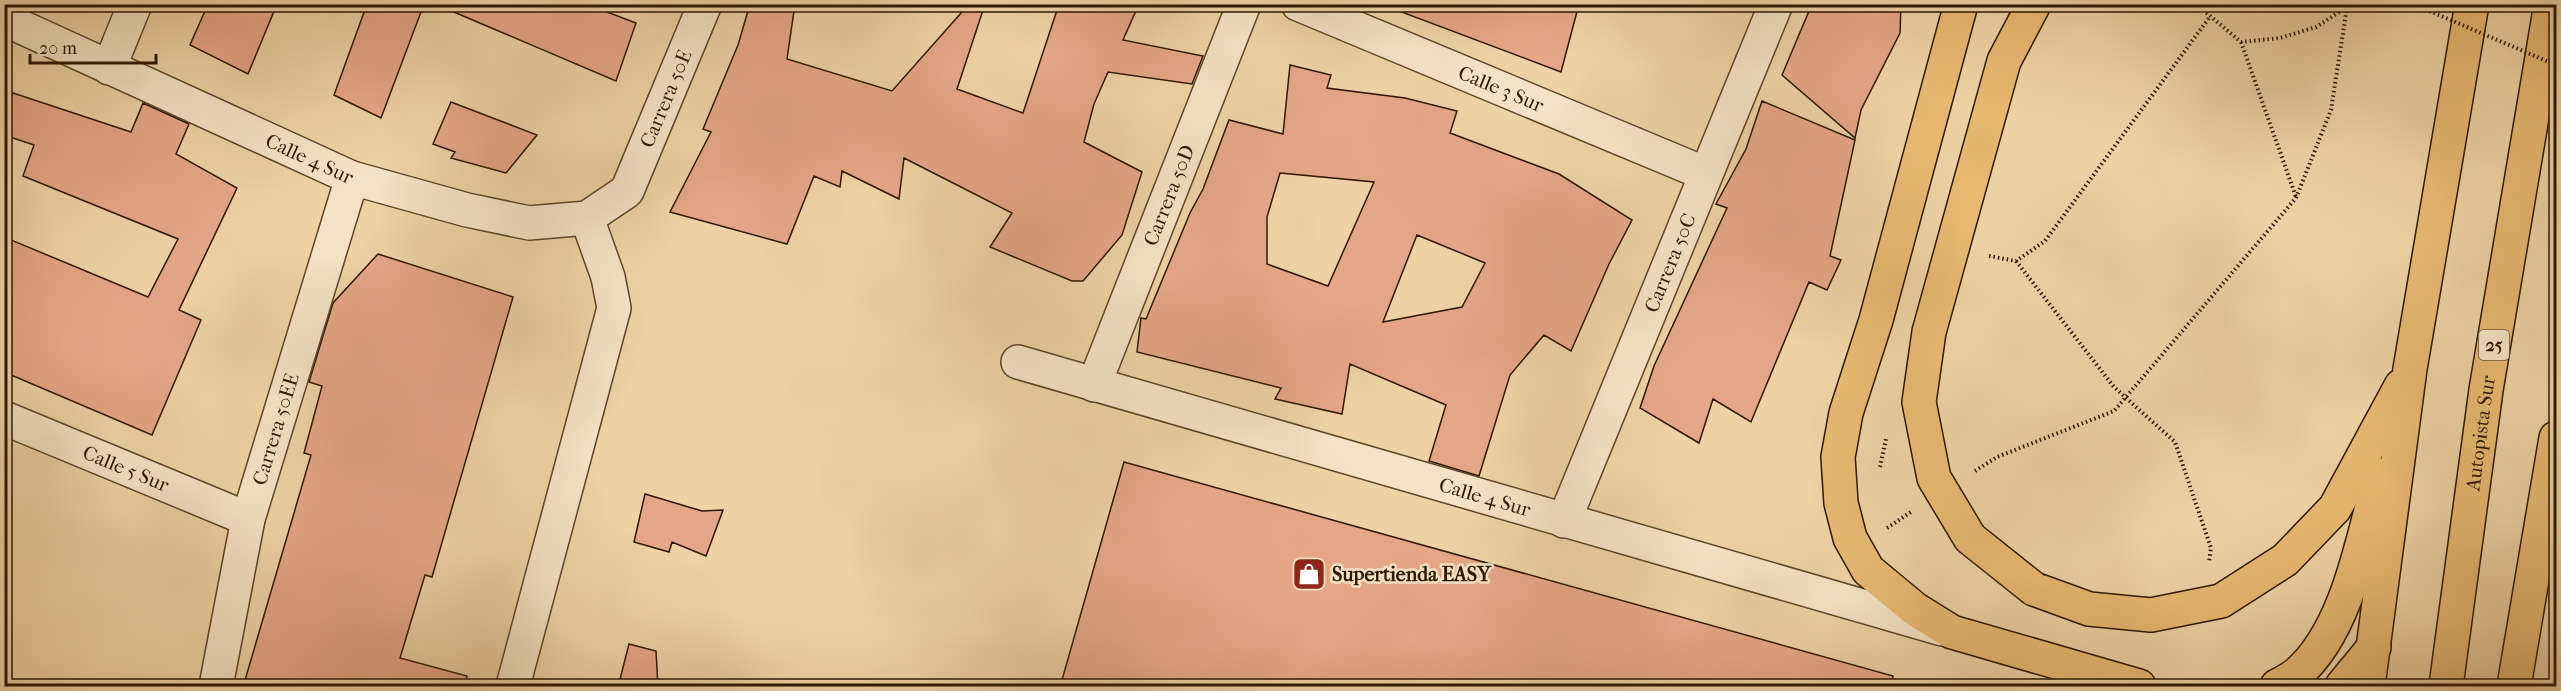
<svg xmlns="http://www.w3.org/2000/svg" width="2561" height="691" font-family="'IM FELL French Canon',serif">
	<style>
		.building { fill: #e5a685; stroke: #2d1800; stroke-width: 1.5; fill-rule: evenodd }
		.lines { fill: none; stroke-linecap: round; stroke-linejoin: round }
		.minor-casing { stroke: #5d4629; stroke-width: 36 }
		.highway-casing { stroke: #2d1800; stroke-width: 36 }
		.path { stroke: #2d1800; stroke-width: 4; stroke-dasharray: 1.5 3; stroke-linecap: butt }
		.minor { stroke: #f4e2c4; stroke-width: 33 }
		.highway { stroke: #e7b972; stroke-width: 33 }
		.highway-bridge-casing { stroke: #2d1800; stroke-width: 36; stroke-linecap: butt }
		.path-bridge { stroke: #2d1800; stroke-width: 4; stroke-dasharray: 1.5 3; stroke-linecap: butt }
		.highway-bridge { stroke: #e7b972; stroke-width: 33 }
		.labels { text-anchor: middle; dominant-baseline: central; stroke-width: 5; stroke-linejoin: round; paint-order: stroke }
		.shield { fill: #f4e2c4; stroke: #69553b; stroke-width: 1.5 }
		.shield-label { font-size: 18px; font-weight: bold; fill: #2d1800 }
		.street-label { font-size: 20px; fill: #2d1800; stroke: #f4e2c4 }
		.poi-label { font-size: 20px; font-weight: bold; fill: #2d1800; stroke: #f4e2c4; text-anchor: start }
	</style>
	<rect width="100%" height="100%" fill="#eed2a4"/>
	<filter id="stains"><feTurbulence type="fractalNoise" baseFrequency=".00333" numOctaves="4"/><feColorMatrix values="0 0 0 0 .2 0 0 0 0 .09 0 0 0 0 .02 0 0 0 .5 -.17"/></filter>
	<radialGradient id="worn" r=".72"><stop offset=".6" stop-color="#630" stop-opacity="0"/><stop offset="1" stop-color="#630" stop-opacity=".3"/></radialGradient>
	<path class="building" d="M 208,4 L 277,4 L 248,74 L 190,45 Z
		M 367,4 L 424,4 L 381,118 L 334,95 Z
		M 435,4 L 586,4 L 636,23 L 616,81 Z
		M 750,4 L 795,4 L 787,59 L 892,91 L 969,4 L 985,4 L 957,89 L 1023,113 L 1059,4 L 1139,4 L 1123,40 L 1203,56 L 1192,84 L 1108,72 L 1094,104 L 1084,142 L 1142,172 L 1122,235 L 1083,281 L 1072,281 L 990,247 L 1012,213 L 904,158 L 899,199 L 842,171 L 840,187 L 814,176 L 787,244 L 670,212 L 711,132 L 703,129 L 738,45 Z
		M 1391,4 L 1579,4 L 1561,72 L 1391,8 Z
		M 1812,4 L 1901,4 L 1900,33 L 1861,110 L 1855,138 L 1782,75 Z
		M 1290,65 L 1331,75 L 1327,88 L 1405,98 L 1457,111 L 1450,133 L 1559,174 L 1632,220 L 1609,264 L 1571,351 L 1544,335 L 1510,375 L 1479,476 L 1429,461 L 1446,405 L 1350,364 L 1342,414 L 1275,399 L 1281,388 L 1137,352 L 1141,318 L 1146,319 L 1190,213 L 1203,189 L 1229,120 L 1283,134 ZM 1280,173 L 1374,182 L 1328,286 L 1267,264 L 1267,217 ZM 1417,235 L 1485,263 L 1462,307 L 1383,322 Z
		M 13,93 L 131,132 L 143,103 L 189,124 L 176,154 L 237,188 L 179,310 L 201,320 L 152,435 L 4,372 L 4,237 L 148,297 L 178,239 L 23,176 L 34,145 L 4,135 L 4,116 Z
		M 1762,101 L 1855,140 L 1830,256 L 1841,260 L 1827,290 L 1809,282 L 1751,422 L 1713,399 L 1699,443 L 1640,408 L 1654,366 L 1727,208 L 1716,204 L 1746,149 Z
		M 451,102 L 537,135 L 506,173 L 451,158 L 455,152 L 433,144 Z
		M 378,254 L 513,297 L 432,577 L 425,575 L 400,658 L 467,676 L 465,687 L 243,687 L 311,455 L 304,453 L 322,386 L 309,382 L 333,303 Z
		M 1124,462 L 1893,676 L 1892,687 L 1060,687 Z
		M 645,494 L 702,511 L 723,510 L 706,556 L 672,542 L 669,552 L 634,542 Z
		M 629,644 L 656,651 L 658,687 L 618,687 Z"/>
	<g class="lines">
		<defs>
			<g id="minor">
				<path id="s1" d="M 1298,4 L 1706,174"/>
				<path id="s2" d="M 4,19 L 352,178 L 467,210 L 529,223 L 587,218 L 627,191 L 705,4"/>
				<path d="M 109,68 L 135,4"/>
				<path id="s3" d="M 1018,362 L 1942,629"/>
				<path id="s4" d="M 1094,385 L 1244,4"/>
				<path id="s5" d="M 4,418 L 248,519"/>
				<path id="s6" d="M 1564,521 L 1776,4"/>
				<path id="s7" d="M 216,686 L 248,519 L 352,178"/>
				<path d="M 513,686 L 614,308 L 608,277 L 587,218"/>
			</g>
			<g id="highway">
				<path d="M 1961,4 L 1876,320 L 1846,413 L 1838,457 L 1841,503 L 1850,538 L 1868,570 L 1915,609 L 1952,632 L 2139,686"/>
				<path d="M 2034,589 L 2089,609 L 2151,615 L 2221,601 L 2285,560 L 2335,508 L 2401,386"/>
				<path d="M 2277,686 C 2284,682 2291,679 2297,674 C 2348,630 2363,537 2380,475"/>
				<path d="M 2342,686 L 2374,647"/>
				<path d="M 2368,686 L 2410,369 L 2472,4"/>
				<path id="s8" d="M 2446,686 L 2486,390 L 2551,4"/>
				<path d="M 2514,686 L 2556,438"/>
			</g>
		</defs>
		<use href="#minor" class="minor-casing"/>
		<use href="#highway" class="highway-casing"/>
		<path class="path" d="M 2196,4 L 2241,42 L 2280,38 L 2316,27 L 2347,7
			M 2241,42 L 2296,197
			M 1989,256 L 2016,261 L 2045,241 L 2209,18
			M 2016,261 L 2114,387 L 2175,442 L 2211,548 L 2209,562
			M 1880,467 L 1886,439
			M 1975,471 L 1997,457 L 2114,411 L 2296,198 L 2331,110 L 2347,7
			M 1887,528 L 1911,512"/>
		<use href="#minor" class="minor"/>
		<use href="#highway" class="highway"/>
		<defs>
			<path id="highway-bridge" d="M 2034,589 L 1970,538 L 1934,478 L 1919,402 L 1929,332 L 2004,61 L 2034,4"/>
		</defs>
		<use href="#highway-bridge" class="highway-bridge-casing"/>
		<path class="path-bridge" d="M 2413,4 L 2556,65"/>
		<use href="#highway-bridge" class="highway-bridge"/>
	</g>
	<defs>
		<symbol id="shop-square" viewBox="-11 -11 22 22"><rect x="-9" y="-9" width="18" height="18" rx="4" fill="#8f2418" stroke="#f4e2c4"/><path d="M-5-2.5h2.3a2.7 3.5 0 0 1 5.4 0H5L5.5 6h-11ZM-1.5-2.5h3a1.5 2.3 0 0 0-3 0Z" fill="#fff"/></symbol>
	</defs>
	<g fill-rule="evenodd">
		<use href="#shop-square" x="1290" y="555" width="38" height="38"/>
	</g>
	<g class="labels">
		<rect class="shield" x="2479" y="330" width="30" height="30" rx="4.5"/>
		<g class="shield-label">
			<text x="2494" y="345">25</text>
		</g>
		<g class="street-label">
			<text stroke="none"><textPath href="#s1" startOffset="220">Calle 3 Sur</textPath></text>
			<text stroke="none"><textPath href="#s2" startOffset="772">Carrera 50E</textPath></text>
			<text stroke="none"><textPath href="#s2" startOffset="336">Calle 4 Sur</textPath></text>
			<text stroke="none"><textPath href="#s4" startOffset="204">Carrera 50D</textPath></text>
			<text stroke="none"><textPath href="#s6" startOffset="279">Carrera 50C</textPath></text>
			<text stroke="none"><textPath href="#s7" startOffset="264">Carrera 50EE</textPath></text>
			<text stroke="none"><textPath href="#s8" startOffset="255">Autopista Sur</textPath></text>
			<text stroke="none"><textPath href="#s5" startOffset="132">Calle 5 Sur</textPath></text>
			<text stroke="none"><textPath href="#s3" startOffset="486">Calle 4 Sur</textPath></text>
		</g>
		<g class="poi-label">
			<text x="1332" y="574">Supertienda EASY</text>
		</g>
	</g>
	<rect width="2561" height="691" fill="none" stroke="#eed2a4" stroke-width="24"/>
	<rect x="6" y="6" width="2549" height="679" fill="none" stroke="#2d1800" stroke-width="3"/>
	<rect x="12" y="12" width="2537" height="667" fill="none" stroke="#2d1800" stroke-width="1.5"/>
	<path d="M30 54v9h126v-9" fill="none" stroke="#2d1800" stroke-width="3"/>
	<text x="39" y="54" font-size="18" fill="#2d1800" stroke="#f4e2c4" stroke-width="4.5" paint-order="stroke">20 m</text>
	<rect width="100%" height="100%" filter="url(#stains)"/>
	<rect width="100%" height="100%" fill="url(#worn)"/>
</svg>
